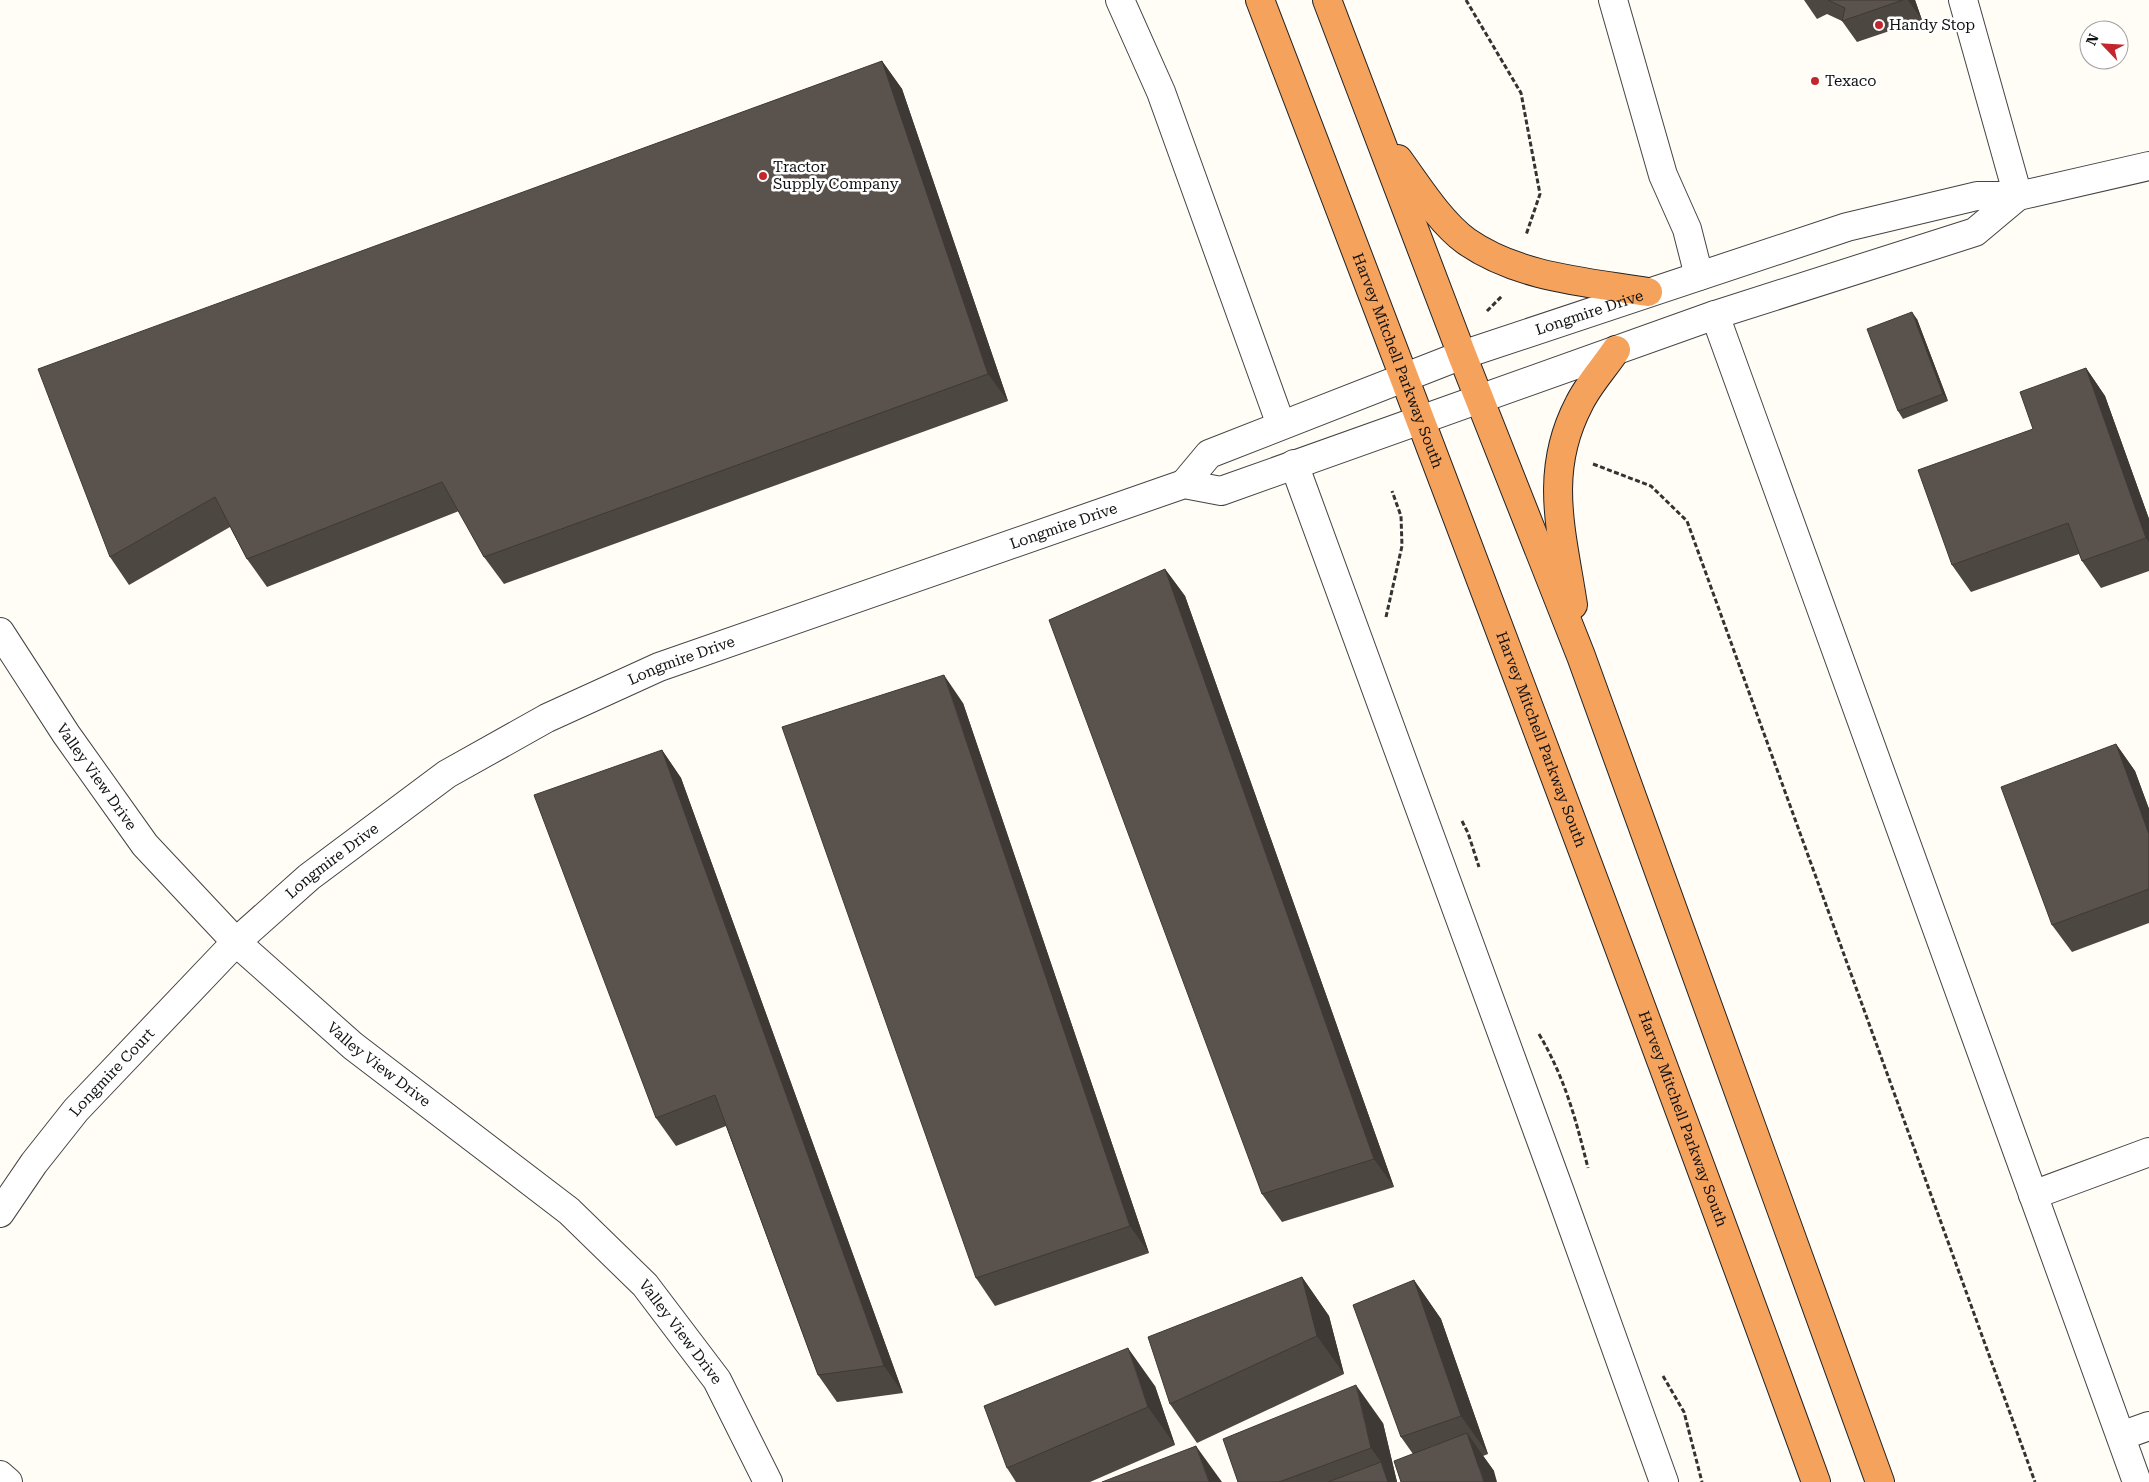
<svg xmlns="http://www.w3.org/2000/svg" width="2149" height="1482" font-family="'Roboto Serif',serif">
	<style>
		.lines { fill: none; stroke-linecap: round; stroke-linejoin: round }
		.minor-casing { stroke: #444; stroke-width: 30 }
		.highway-casing { stroke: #222; stroke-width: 30 }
		.path { stroke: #333; stroke-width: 3; stroke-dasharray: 5 2.5; stroke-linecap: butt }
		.minor { stroke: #fff; stroke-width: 28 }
		.highway { stroke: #f5a25d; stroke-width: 28 }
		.wall { fill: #4d4742 }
		.shaded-wall { fill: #3f3936 }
		.building { fill: #5a524d; stroke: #3f3936 }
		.poi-dot { fill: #c4262e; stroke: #fff; stroke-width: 2 }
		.labels { text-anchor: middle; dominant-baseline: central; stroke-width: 5; stroke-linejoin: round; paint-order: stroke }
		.poi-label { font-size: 15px; fill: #111; stroke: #fff; text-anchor: start }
		.street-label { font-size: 15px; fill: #111; stroke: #fff }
	</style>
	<rect width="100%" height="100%" fill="#fffdf5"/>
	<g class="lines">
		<defs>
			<g id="minor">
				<path d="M 1120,0 L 1161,92 L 1281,425"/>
				<path d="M 1613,0 L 1663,175 L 1687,229 L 1699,276"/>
				<path d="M 1963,0 L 2018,196"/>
				<path d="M 1715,315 L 2137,1482"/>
				<path d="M 1294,464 L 1560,1192 L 1664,1482"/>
				<path id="s1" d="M 1184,484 L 1209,454 L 1462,355 L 1847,227 L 1977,196 L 2018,196 L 2149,166"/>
				<path id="s2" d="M 0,632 L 66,734 L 145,845 L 236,942 L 353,1046 L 569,1211 L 645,1285 L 717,1380 L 768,1482"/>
				<path d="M 2033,1195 L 2149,1152"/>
				<path id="s3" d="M 0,1213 L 34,1163 L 76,1110 L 236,942 L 309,877 L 447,774 L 547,718 L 659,667 L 1184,484 L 1221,491 L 1715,315 L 1975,232 L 2018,196"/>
				<path d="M 2121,1436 L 2149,1426"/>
				<path d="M 0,1475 L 8,1482"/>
			</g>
			<g id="highway">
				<path id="s4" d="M 1260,0 C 1449,493 1636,986 1816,1482"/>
				<path d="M 1327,0 L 1462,355 L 1581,656 L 1880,1482"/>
				<path d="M 1398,159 C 1417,185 1440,222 1466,241 C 1519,278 1587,282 1648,292"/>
				<path d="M 1573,605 C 1562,532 1543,473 1579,404 C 1588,385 1604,368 1616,350"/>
			</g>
		</defs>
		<use href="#minor" class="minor-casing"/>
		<use href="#highway" class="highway-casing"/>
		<path class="path" d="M 1466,0 L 1521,93 L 1540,194 L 1526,235
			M 1487,311 L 1502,296
			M 1593,464 L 1651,486 L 1687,521 L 2035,1482
			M 1386,617 L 1402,546 L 1401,516 L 1392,491
			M 1462,821 L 1468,833 L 1479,867
			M 1539,1034 C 1565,1078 1576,1120 1588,1168
			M 1663,1376 L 1684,1412 L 1702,1482"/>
		<use href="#minor" class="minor"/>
		<use href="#highway" class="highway"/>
	</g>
	<path class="wall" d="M 1804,0 L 1915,0 L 1922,20 L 1857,42 L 1842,21 L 1827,14 L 1817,19 Z
		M 882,61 L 902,89 L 1008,401 L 504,584 L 484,557 L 459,511 L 267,587 L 247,559 L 230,527 L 129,585 L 110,557 Z
		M 1917,319 L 1948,401 L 1903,419 L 1898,411 Z
		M 2086,368 L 2105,396 L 2149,519 L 2149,571 L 2101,588 L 2082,561 L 2079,554 L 1971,592 L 1952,565 L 2033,429 Z
		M 1165,569 L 1185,596 L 1394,1187 L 1282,1222 L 1262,1194 Z
		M 963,703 L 1149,1253 L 995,1306 L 976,1278 Z
		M 2116,744 L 2135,771 L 2149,809 L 2149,923 L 2072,952 L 2052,925 Z
		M 662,750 L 681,778 L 903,1393 L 837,1402 L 818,1375 L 726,1126 L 676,1146 L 656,1118 Z
		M 1302,1277 L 1329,1316 L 1344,1374 L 1197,1443 L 1170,1404 Z
		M 1414,1280 L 1441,1319 L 1488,1454 L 1483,1456 L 1494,1471 L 1413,1454 L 1401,1437 Z
		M 1155,1386 L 1175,1445 L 1090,1482 L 1016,1482 L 1007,1468 Z
		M 1383,1423 L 1397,1482 L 1238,1482 Z"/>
	<path class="shaded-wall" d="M 1908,0 L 1915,0 L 1922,20 Z
		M 882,61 L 902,89 L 1008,401 L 988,374 Z
		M 1912,312 L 1917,319 L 1948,401 L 1943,394 Z
		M 2086,368 L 2105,396 L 2149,519 L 2149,542 L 2146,538 Z
		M 1165,569 L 1185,596 L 1394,1187 L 1374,1159 Z
		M 944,675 L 963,703 L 1149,1253 L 1130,1226 Z
		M 2116,744 L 2135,771 L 2149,809 L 2149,834 Z
		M 662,750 L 681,778 L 903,1393 L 884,1366 Z
		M 1302,1277 L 1329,1316 L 1344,1374 L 1317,1336 Z
		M 1414,1280 L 1441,1319 L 1488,1454 L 1461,1416 Z
		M 1128,1348 L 1155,1386 L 1175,1445 L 1148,1407 Z
		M 1356,1385 L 1383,1423 L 1397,1482 L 1388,1482 L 1382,1463 L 1371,1448 Z
		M 1467,1433 L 1494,1471 L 1497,1482 L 1484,1482 Z
		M 1196,1446 L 1222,1482 L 1209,1482 Z"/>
	<path class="building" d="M 1828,0 L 1903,0 L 1842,21 L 1845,8 Z
		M 882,61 L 988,374 L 484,557 L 442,482 L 247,559 L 215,497 L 110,557 L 38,369 Z
		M 1912,312 L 1943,394 L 1898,411 L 1867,329 Z
		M 2086,368 L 2146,538 L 2082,561 L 2068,523 L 1952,565 L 1918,470 L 2033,429 L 2020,392 Z
		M 1165,569 L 1374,1159 L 1262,1194 L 1049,620 Z
		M 944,675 L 1130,1226 L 976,1278 L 782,727 Z
		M 2116,744 L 2149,834 L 2149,889 L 2052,925 L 2001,787 Z
		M 662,750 L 884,1366 L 818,1375 L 715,1095 L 656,1118 L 534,795 Z
		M 1302,1277 L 1317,1336 L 1170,1404 L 1148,1337 Z
		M 1414,1280 L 1461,1416 L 1401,1437 L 1353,1305 Z
		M 1128,1348 L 1148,1407 L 1007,1468 L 984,1406 Z
		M 1356,1385 L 1371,1448 L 1279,1482 L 1238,1482 L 1223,1439 Z
		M 1467,1433 L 1484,1482 L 1401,1482 L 1394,1461 Z
		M 1196,1446 L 1209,1482 L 1102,1482 Z
		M 1381,1462 L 1388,1482 L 1328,1482 Z"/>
	<g class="poi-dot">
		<circle cx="1879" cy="25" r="5"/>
		<circle cx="1815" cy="81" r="5"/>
		<circle cx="763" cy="176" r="5"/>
	</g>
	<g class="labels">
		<g class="poi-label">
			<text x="1889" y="25">Handy Stop</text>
			<text x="1825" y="81">Texaco</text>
			<text x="773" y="167">Tractor<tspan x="773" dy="17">Supply Company</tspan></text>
		</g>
		<g class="street-label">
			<text stroke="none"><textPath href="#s1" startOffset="445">Longmire Drive</textPath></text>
			<text stroke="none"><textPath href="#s4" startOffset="386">Harvey Mitchell Parkway South</textPath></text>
			<text stroke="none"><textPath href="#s3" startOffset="1296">Longmire Drive</textPath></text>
			<text stroke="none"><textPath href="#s3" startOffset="891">Longmire Drive</textPath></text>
			<text stroke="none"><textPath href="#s4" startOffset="791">Harvey Mitchell Parkway South</textPath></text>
			<text stroke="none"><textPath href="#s2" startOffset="174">Valley View Drive</textPath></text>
			<text stroke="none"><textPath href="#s3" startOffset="486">Longmire Drive</textPath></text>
			<text stroke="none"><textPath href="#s2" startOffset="579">Valley View Drive</textPath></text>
			<text stroke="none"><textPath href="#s3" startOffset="180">Longmire Court</textPath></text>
			<text stroke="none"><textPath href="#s4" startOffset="1196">Harvey Mitchell Parkway South</textPath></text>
			<text stroke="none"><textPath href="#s2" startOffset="984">Valley View Drive</textPath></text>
		</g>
	</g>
	<g transform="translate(2104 45) rotate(295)"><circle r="24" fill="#ffffff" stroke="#a0a0a0"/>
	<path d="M0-4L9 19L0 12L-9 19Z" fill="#c4262e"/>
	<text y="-8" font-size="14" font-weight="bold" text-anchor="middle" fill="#111111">N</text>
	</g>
</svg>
